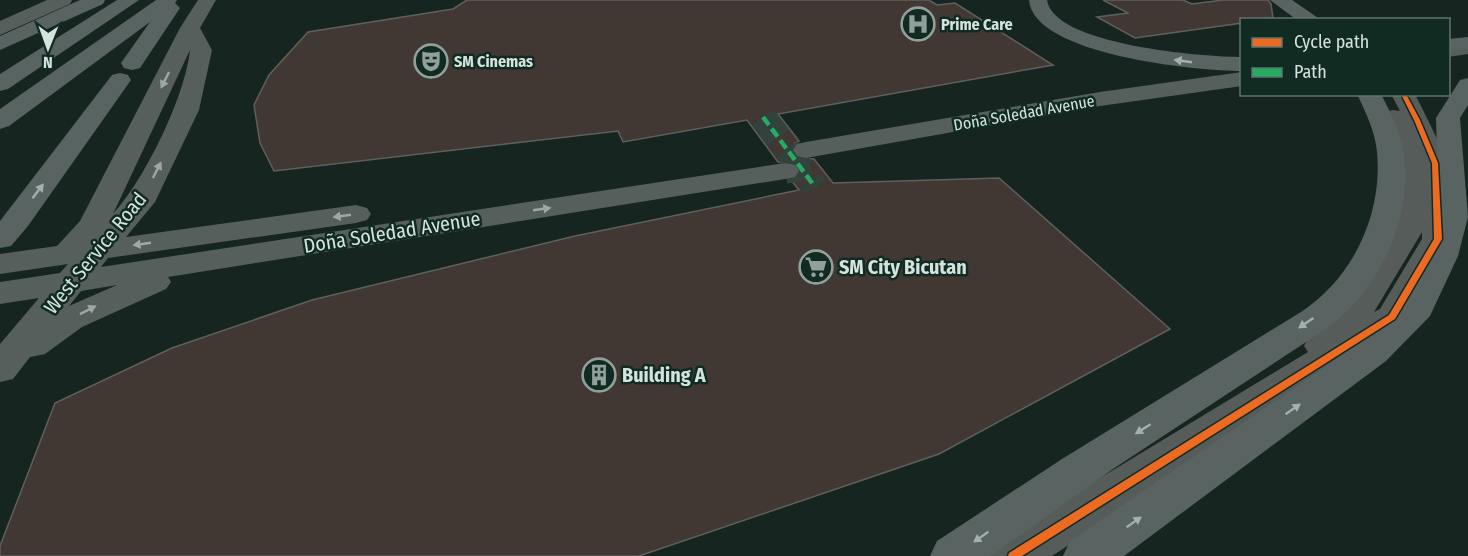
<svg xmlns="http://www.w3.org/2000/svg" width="1468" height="556" font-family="'Fira Sans Condensed',sans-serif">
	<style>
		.building { fill: #413733; stroke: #5f605d; stroke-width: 1.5 }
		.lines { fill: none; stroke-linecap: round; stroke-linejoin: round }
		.street-tunnel { stroke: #33423d; stroke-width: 26; stroke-dasharray: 26 14; stroke-linecap: butt }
		.secondary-tunnel { stroke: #33423d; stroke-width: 26; stroke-dasharray: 26 14; stroke-linecap: butt }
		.street { fill: #555c5a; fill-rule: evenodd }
		.secondary { fill: #575f5c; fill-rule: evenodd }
		.highway { fill: #596361; fill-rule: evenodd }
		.quiet { stroke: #26ab63; stroke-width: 4.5; stroke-dasharray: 10 4.5; stroke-linecap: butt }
		.cycleway-casing { stroke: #112b23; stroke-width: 3 }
		.cycleway { fill: #ed6a23; fill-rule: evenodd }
		.oneway { fill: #a3b0ab }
		.oneway2 { fill: #9ca8a3 }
		.labels { text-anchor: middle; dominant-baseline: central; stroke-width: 5; stroke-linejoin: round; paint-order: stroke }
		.far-poi-label { font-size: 16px; font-weight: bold; fill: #d4e3dd; stroke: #112b23; text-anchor: start }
		.far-street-label { font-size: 16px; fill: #d4e3dd; stroke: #112b23 }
		.street-label { font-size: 20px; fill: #d4e3dd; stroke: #112b23 }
		.poi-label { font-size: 20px; font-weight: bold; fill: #d4e3dd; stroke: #112b23; text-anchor: start }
	</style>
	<rect width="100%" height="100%" fill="#172521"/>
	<path class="building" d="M 467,0 L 929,0 L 937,5 L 955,3 L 1053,65 L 778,114 L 799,141 L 795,143 L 791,151 L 797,158 L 814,159 L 833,183 L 999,178 L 1170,329 L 939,454 L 639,556 L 0,556 L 0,546 L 55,403 L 172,348 L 312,300 L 575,236 L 799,190 L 791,180 L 797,178 L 801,172 L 797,164 L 778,162 L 747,120 L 623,142 L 618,131 L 274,171 L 260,143 L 254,105 L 269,75 L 308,32 L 453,9 Z
		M 1103,0 L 1183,0 L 1192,4 L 1223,0 L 1268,0 L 1271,4 L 1273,18 L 1242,20 L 1242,23 L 1135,38 L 1097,17 L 1128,13 Z"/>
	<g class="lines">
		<path class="street-tunnel" d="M 763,117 L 815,187"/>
		<path class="secondary-tunnel" d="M 785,171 L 819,165"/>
		<path class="street" d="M 1391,94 L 1415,94 L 1449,163 L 1454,239 L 1404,325 L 1052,556 L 989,556 L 996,541 L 1308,352 L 1304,346 L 1309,337 L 1350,296 L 1393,231 L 1396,159 L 1381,117 L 1384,112 L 1393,110 L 1400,111 ZM 1422,232 L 1422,239 L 1380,309 L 1374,312 Z"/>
		<path class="secondary" d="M 47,0 L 72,0 L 70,4 L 0,35 L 0,21 Z
			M 198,0 L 216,0 L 200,28 L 212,50 L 199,110 L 155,202 L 126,237 L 356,205 L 367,208 L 371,214 L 367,220 L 356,223 L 108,258 L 101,267 L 785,163 L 795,165 L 799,171 L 795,177 L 785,179 L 168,277 L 171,282 L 166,289 L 82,327 L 45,354 L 30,357 L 13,379 L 0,382 L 0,344 L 39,298 L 0,304 L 0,282 L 60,273 L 68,264 L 0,274 L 0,254 L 57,246 L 80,221 L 180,28 ZM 190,50 C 185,97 145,179 113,214 ZM 117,285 L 69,306 L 81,291 Z
			M 1468,42 L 1468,54 L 1448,57 L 1448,44 Z
			M 1242,72 L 1242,86 L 1100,106 L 806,158 L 797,156 L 793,150 L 797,144 L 806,142 L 1100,92 Z"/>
		<path class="highway" d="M 80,0 L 105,0 L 103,4 L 0,50 L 0,36 Z
			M 117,0 L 139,0 L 8,89 L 0,91 L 0,74 Z
			M 156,0 L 177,0 L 175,3 L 180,8 L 140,68 L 132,70 L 124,68 L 121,63 L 150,22 L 9,126 L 0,129 L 0,109 Z
			M 1029,0 L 1047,0 C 1053,45 1204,57 1242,57 L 1242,71 C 1198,71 1033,55 1029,0 Z
			M 1270,0 L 1292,0 L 1321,20 L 1297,20 Z
			M 1468,37 L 1468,49 L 1448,51 L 1448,39 Z
			M 120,73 L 128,75 L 131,80 L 28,226 L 11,246 L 0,248 L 0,221 L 112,75 Z
			M 1468,78 L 1468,105 L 1460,118 L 1468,217 L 1458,256 L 1430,316 L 1386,361 L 1124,556 L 1063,556 L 1070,541 L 1360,343 L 1404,302 L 1426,256 L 1439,214 L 1436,118 L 1460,80 Z
			M 1357,94 L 1381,94 C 1390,112 1400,130 1403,150 C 1415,216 1379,291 1326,329 L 1113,469 L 991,556 L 930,556 L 937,541 L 1062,459 L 1301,312 C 1353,278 1383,214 1377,152 C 1375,131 1366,113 1357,94 Z"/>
		<path class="quiet" d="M 763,117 L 815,187"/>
		<defs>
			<path id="cycleway" d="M 1401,94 L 1406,94 L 1420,120 L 1438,163 L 1442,239 L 1395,319 L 1022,556 L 1008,556 L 1009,553 L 1389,315 L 1434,239 L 1432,163 L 1414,120 Z"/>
		</defs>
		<use href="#cycleway" class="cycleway-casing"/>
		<use href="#cycleway" class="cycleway"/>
	</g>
	<defs><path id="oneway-solid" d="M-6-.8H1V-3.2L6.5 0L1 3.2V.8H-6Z" transform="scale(1.5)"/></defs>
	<g class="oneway">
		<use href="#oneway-solid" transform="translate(1183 61) rotate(-172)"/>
		<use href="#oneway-solid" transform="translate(38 191) rotate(-53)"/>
		<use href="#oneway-solid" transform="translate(1306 323) rotate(146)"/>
		<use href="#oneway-solid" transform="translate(1293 409) rotate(-35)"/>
		<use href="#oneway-solid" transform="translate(1143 429) rotate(148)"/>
		<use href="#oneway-solid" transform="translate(1134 522) rotate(-35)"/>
		<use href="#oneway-solid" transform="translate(981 537) rotate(145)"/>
	</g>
	<g class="oneway2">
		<use href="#oneway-solid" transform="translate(165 80) rotate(117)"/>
		<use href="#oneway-solid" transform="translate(157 170) rotate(-63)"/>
		<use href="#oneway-solid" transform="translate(542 209) rotate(-8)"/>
		<use href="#oneway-solid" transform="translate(342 216) rotate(172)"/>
		<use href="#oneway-solid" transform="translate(142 244) rotate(172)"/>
		<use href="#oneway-solid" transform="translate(88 310) rotate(-27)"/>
	</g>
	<defs>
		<symbol id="hospital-ring" viewBox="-11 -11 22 22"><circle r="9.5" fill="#112b23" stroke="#92a09b" stroke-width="1.5"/><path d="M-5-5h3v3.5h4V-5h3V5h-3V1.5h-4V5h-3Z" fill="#92a09b"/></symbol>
		<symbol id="theatre-ring" viewBox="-11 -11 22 22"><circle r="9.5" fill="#112b23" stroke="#92a09b" stroke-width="1.5"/><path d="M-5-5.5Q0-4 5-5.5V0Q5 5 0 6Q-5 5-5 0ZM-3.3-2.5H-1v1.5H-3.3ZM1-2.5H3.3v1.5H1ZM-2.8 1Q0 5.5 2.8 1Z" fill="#92a09b"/></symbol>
		<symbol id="supermarket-ring" viewBox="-11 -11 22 22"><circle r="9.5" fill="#112b23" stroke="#92a09b" stroke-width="1.5"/><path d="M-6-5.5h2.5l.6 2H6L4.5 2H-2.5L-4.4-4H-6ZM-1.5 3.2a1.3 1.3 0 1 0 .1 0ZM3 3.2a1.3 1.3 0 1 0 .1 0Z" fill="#92a09b"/></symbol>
		<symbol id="building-ring" viewBox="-11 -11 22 22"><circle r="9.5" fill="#112b23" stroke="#92a09b" stroke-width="1.5"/><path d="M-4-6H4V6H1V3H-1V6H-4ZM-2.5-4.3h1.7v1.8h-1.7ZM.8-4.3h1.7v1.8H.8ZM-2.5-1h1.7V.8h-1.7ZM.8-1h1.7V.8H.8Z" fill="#92a09b"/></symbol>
	</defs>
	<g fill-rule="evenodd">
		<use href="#hospital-ring" x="899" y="5" width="38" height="38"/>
		<use href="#theatre-ring" x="412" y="42" width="38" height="38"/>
		<use href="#supermarket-ring" x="797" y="248" width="38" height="38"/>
		<use href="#building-ring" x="580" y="356" width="38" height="38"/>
	</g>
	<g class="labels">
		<g class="far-poi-label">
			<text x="941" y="24">Prime Care</text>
			<text x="454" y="61">SM Cinemas</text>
		</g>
		<g class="far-street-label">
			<text transform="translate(1024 113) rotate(-10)">Doña Soledad Avenue</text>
		</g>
		<g class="street-label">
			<text transform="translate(392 232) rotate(-9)">Doña Soledad Avenue</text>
			<text transform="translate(95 253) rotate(-51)">West Service Road</text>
		</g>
		<g class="poi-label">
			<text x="839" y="267">SM City Bicutan</text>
			<text x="622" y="375">Building A</text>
		</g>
	</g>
	<rect x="1240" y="18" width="210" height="78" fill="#112b23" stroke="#5f756d" stroke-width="1.5"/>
	<rect x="1252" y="38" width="30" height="9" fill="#ed6a23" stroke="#5f756d" stroke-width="1.5"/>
	<text x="1294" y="48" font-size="18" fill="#d4e3dd">Cycle path</text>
	<rect x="1252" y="68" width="30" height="9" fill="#26ab63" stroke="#5f756d" stroke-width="1.5"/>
	<text x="1294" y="78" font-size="18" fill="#d4e3dd">Path</text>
	<g transform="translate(48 48) rotate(181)" stroke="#112b23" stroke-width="4.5" paint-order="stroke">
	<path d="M0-4.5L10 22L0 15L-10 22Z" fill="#d4e3dd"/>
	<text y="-9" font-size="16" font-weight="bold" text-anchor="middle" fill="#d4e3dd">N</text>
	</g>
</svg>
